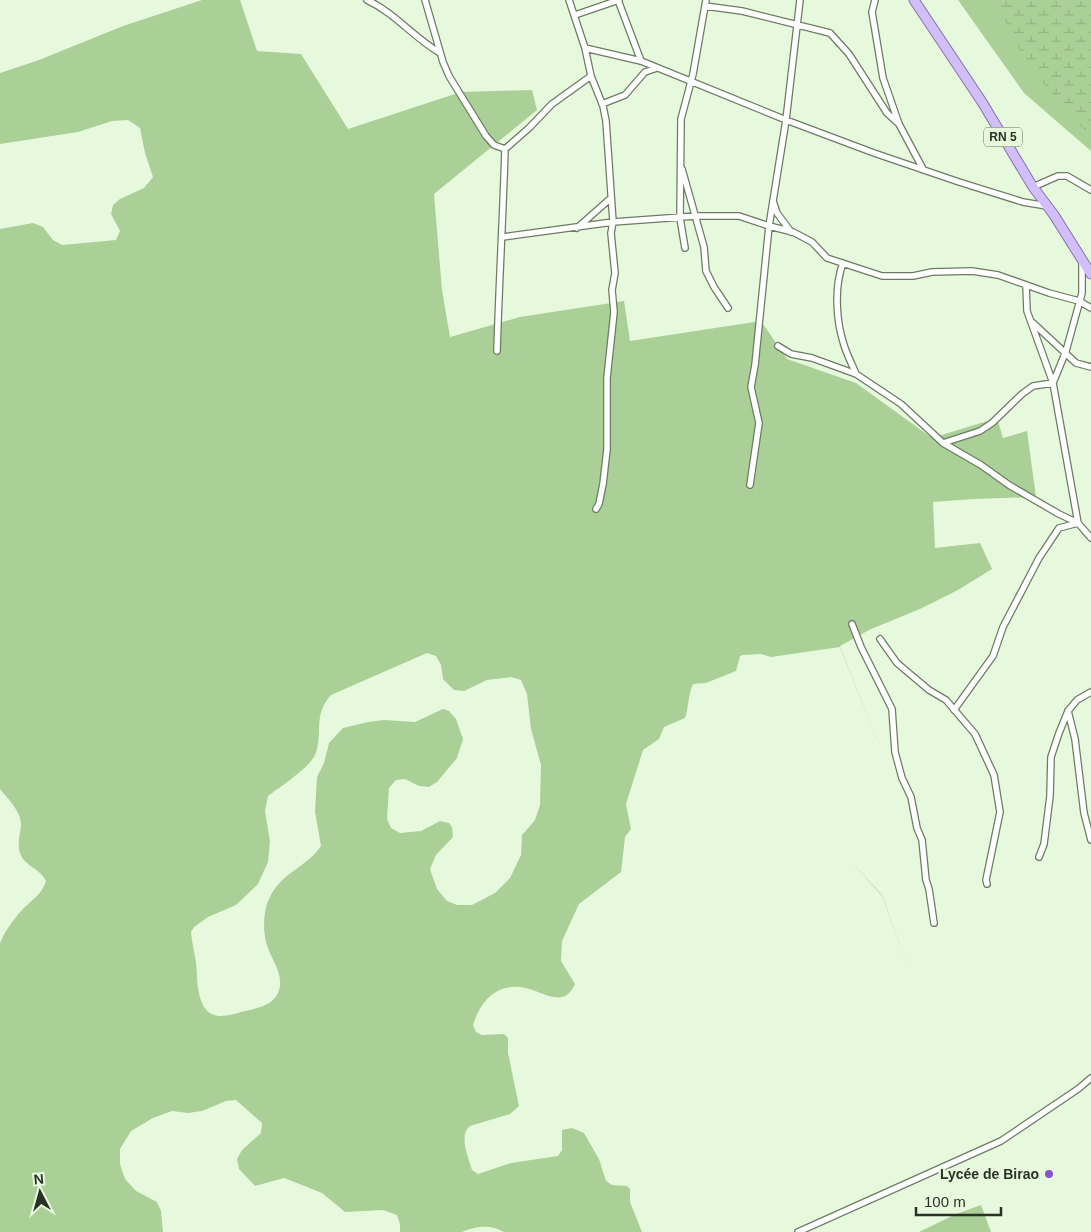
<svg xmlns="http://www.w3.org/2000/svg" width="1091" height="1232" font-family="Helvetica,sans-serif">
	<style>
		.grass { fill: #abd097; fill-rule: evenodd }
		.wetland { fill: url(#wetland-marsh) }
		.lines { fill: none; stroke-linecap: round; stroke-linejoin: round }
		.minor-casing { stroke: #6b7c63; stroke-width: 8 }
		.primary-casing { stroke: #8471ab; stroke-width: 11 }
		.minor { stroke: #fff; stroke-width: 5.5 }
		.primary { stroke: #d2bef8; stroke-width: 9 }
		.poi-dot { fill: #8556cf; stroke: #e7f9dd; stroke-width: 2 }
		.labels { text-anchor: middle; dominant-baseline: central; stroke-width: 4.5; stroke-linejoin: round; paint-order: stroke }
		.shield { fill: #e7f9dd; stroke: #636d5d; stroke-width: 1 }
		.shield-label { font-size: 12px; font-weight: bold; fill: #2a3126 }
		.poi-label { font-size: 14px; font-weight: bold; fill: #2a3126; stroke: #e7f9dd; text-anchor: end }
	</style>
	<defs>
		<pattern id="wetland-marsh" width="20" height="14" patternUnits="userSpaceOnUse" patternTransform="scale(1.25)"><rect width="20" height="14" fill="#abd097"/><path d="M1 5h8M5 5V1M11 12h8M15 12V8" fill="none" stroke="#93b382"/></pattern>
	</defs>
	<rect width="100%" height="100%" fill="#e7f9dd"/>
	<path class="grass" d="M 202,0 L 240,0 L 257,51 L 301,54 L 348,129 L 461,92 L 532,90 L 537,110 L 434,194 L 442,290 L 450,337 L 520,317 L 624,301 L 630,341 L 761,321 L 787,359 L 856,383 L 932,438 L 997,418 L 1003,438 L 1027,431 L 1036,497 L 973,499 L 933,502 L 935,548 L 980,543 L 992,569 L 958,590 L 920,609 L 871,629 L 840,646 L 887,766 L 859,787 L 848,846 L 850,860 L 882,895 L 913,980 L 1023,946 L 1091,917 L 1023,946 L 913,980 L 882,896 L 850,860 L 848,846 L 859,787 L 887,766 L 840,647 L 771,657 L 761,654 L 743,655 L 740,656 L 736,671 L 706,683 L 693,684 C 688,695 689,706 685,718 L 664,727 L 659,739 L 643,750 L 626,804 L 631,829 L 625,837 L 621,872 L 579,904 L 562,941 L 561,961 L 575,984 C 563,1012 539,988 520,987 C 494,985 480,1003 473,1025 L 476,1032 L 482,1035 L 504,1034 L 508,1038 L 508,1053 L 519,1106 L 510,1114 L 470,1126 C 458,1136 469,1158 472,1170 L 478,1174 L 511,1163 L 558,1156 L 562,1150 L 562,1130 L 572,1128 L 584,1133 L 599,1159 L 606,1181 L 612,1185 L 627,1186 L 630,1189 L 630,1202 L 642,1232 L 504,1232 C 490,1224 476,1226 462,1232 L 400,1232 L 400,1224 L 397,1215 L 383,1210 L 345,1212 L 322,1193 L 284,1178 L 255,1186 L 239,1169 L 237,1159 L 242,1150 L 261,1133 L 262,1123 L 236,1100 L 226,1101 L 202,1111 L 188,1113 L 172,1111 L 153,1118 L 131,1131 L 120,1149 L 120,1164 L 125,1179 L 136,1191 L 157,1202 L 161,1211 L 163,1232 L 0,1232 L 0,944 C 3,933 16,916 24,908 C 33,899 42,894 46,881 C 41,869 24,866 20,853 C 17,844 20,834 21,826 C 22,812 8,799 0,789 L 0,229 L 33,223 L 43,227 L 53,240 L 62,245 L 116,240 L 120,231 L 111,214 L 113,205 L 120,199 L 144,188 L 153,177 L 145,153 L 140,128 L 128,120 L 112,121 L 78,132 L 0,144 L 0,73 L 39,60 L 123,26 ZM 427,653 L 436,656 L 441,665 L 443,679 L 454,690 L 464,691 L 487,680 L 511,677 L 521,680 L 527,694 L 531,729 L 541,765 L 540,805 L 535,820 L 522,835 L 521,855 L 510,878 L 495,893 L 472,905 L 457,905 L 447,901 L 437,889 L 430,869 L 436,855 L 453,837 L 452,827 L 449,823 L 440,821 L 421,831 L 400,833 L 391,828 L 387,819 L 389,788 L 396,780 L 405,779 L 419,786 L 429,787 L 437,782 L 457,758 L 463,739 L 456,719 L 449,711 L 443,709 L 415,722 L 384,720 L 368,722 L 343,728 L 329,743 L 324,763 L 317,777 L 315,812 L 321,846 C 307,867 281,873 270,897 C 263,910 263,929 266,942 C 270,959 286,975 278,993 C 273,1003 264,1006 254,1009 C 243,1011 231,1016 220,1016 C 195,1015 198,979 196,962 C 194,952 192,942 191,932 L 194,927 L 208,917 L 236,905 L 258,884 L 268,862 L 270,841 L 265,811 L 268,796 C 280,787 309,768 315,755 C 324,734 312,716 331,695 Z
		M 958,0 L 1091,0 L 1091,151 L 1024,93 Z
		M 981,1205 L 991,1232 L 919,1232 L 954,1215 Z"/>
	<path class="wetland" d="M 990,0 L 1091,0 L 1091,135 L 1067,114 L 1027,62 L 1017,46 L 1009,27 Z"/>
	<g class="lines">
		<defs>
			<path id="minor" d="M 367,0 C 395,13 413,37 440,53
				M 425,0 L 443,62 L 449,76 L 486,136 L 494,145 L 505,149
				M 569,0 L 585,48 L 591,76 L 603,106 L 606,121 L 613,222 L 611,233 L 615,273 L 612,290 L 614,312 L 607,378 L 607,449 L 603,484 L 599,504 L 596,509
				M 618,0 L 641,61
				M 875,0 L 872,12 L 883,78 L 899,124 L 923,169
				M 705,6 L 742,11 L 830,33 L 849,54 L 887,113 L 899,124
				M 575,15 L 619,0
				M 585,48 L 641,61 L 786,120 L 874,153 L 959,182 L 1023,202 L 1047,206
				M 602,104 L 625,95 L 645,72 L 657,68
				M 682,169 L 704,247 L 706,271 L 714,287 L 728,308
				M 1033,187 L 1058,176 L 1067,176 L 1091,190
				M 773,201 L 777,213 L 791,232
				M 577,228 L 611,198
				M 503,237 L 613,222 L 696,216 L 739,216 L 769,226 L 793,232 L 812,242 L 827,258 L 882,276 L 913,276 L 932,272 L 972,271 L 998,275 L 1049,293 L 1079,301 L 1091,308
				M 685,248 L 680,218 L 681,119 L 693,74 L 706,0
				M 843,263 C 834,287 836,321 844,345 C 847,355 852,364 856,374
				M 1033,323 L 1076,363 L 1091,367
				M 778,346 L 791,354 L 812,358 L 856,374 L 901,404 L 943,443 L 981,465 L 1009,485 L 1059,514 L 1078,523
				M 497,351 C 499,284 503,216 505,149 L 529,128 L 552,104 L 591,76
				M 943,443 L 980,431 L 992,423 L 1022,394 L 1033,386 L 1053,383 L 1027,311 L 1026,285
				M 750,485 L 759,423 L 751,387 L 755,365 L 769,226 L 786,120 L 800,0
				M 1078,523 L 1053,383 L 1066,351 L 1082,293 L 1082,262
				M 852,624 L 861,647 L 892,709 L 895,752 L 902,778 L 911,797 L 917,828 L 922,840 L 926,880 L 929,889 L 934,923
				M 880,639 L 897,663 L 929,690 L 946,700 L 975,734 L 994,775 L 1000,812 L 986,880 L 987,884
				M 954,710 L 993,656 L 1003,627 L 1039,558 L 1059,528 L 1078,523 L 1091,538
				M 1068,711 L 1075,739 L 1084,813 L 1091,840
				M 1039,857 L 1044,844 L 1050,796 L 1051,757 L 1059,733 L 1068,711 L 1077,700 L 1091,692
				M 798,1232 L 1001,1141 L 1078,1089 L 1091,1078"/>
			<path id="primary" d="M 914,0 L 982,102 L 1033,187 L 1054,215 L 1091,274"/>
		</defs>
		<use href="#minor" class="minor-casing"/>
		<use href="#primary" class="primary-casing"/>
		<use href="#minor" class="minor"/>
		<use href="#primary" class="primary"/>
	</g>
	<circle class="poi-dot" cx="1049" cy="1174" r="5"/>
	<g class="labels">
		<rect class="shield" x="984" y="127.5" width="38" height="19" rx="4"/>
		<g class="shield-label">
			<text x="1003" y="137">RN 5</text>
		</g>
		<g class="poi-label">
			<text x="1039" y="1174">Lycée de Birao</text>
		</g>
	</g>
	<g transform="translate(40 1192) rotate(354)" stroke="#e7f9dd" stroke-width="4" paint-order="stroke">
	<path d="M0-4L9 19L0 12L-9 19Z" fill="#2a3126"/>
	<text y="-8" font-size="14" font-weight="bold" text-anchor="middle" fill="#2a3126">N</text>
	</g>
	<path d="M916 1207v8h85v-8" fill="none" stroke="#2a3126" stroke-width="2.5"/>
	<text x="924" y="1207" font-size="15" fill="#2a3126" stroke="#e7f9dd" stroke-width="4" paint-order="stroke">100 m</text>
</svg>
